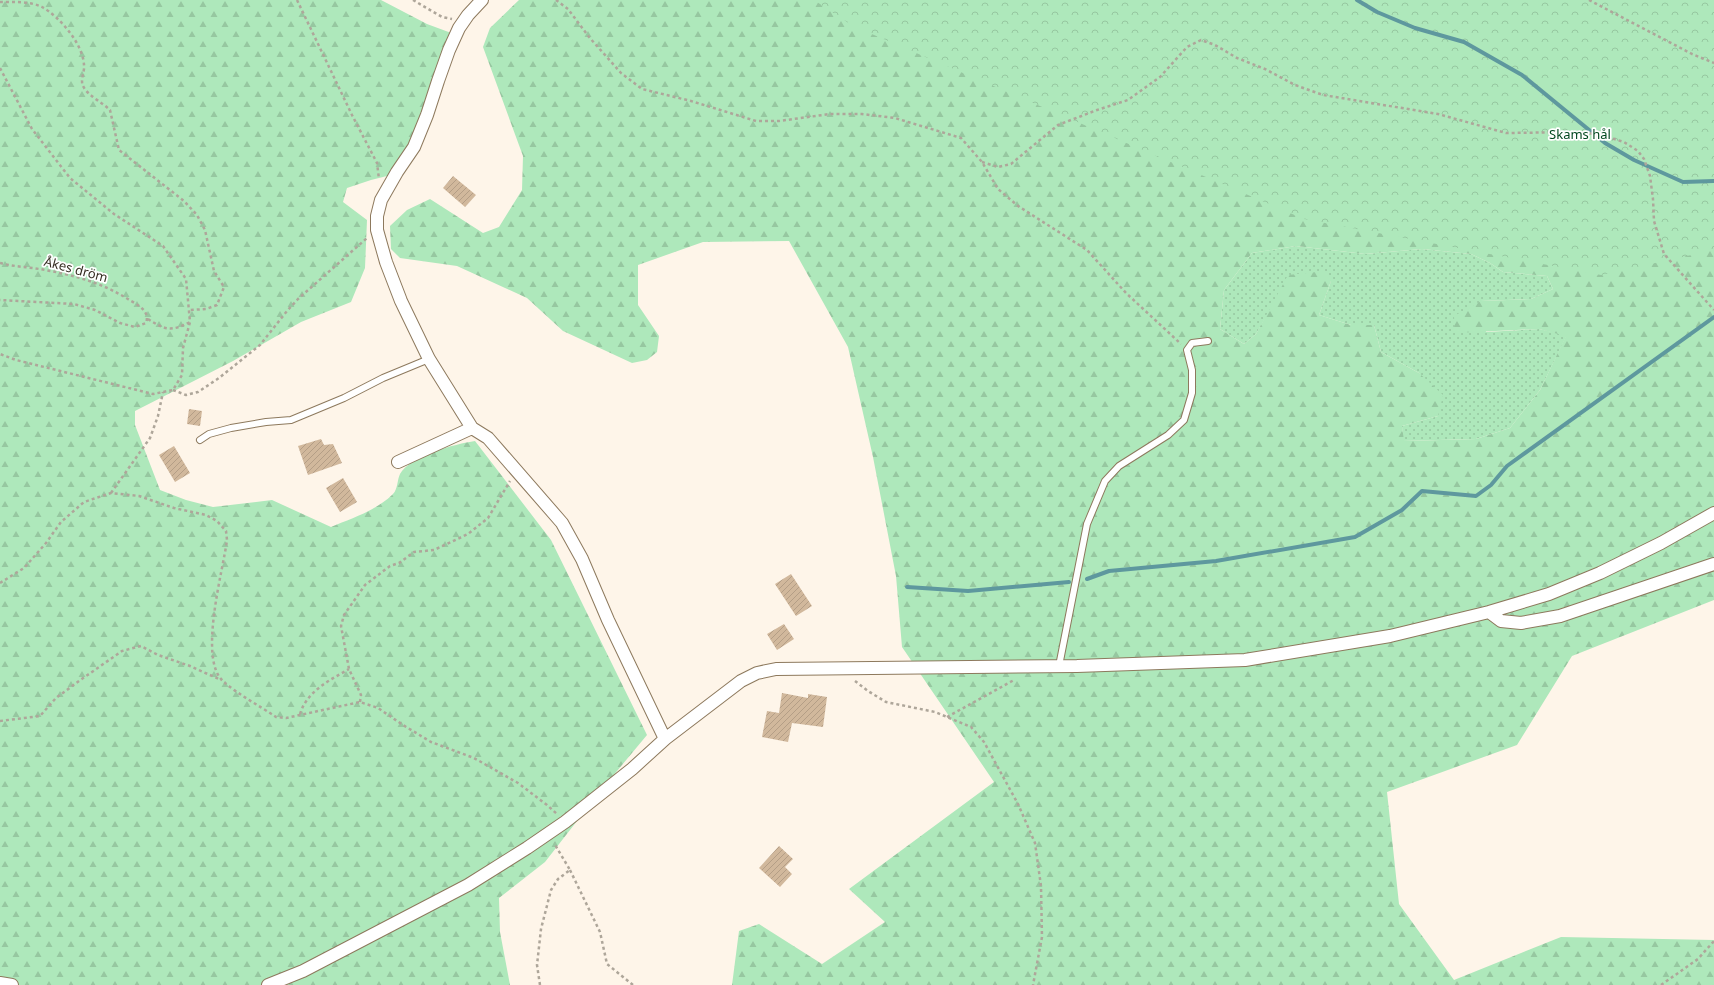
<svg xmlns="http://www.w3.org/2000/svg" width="1714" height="985" font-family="'Noto Sans',sans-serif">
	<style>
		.grass { fill: url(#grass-dots) }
		.forest { fill: url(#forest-firs); fill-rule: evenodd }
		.park { fill: url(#park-crowns) }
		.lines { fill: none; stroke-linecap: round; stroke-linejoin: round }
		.stream { stroke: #5e989e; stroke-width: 4 }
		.building { fill: url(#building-hatch) }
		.service-casing { stroke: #8d795d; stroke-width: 8 }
		.minor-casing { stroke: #8d795d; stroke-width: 14 }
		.path { stroke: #aea69a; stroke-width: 2.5; stroke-dasharray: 3 3; stroke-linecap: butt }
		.service { stroke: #fff; stroke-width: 6 }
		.minor { stroke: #fff; stroke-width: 12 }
		.labels { text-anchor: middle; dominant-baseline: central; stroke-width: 3.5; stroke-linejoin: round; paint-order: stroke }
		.park-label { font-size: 13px; fill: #00471f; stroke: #fff }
		.street-label { font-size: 13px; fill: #352d21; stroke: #fff }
	</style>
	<defs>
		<pattern id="grass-dots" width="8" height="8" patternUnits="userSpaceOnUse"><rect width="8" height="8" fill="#aee8bb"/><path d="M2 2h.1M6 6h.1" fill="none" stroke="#96c7a0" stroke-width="1.8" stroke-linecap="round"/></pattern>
		<pattern id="forest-firs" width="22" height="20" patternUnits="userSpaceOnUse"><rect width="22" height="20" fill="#aee8bb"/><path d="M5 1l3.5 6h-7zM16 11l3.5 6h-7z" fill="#96c7a0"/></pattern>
		<pattern id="park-crowns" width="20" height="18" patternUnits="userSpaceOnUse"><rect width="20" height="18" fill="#aee8bb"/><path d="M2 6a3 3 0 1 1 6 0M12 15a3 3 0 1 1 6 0" fill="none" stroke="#96c7a0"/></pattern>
		<pattern id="building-hatch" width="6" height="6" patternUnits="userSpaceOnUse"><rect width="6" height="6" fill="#d1b89c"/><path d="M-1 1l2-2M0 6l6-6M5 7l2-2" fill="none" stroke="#b49e86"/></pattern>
	</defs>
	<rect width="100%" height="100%" fill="#fef5e9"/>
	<path class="grass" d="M 1296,246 L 1365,254 L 1422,249 L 1471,254 L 1490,263 L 1503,272 L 1547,276 L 1553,289 L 1531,299 L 1481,301 L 1486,332 L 1539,329 L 1567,335 L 1540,390 L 1510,428 L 1476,439 L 1403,441 L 1402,426 L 1438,416 L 1419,373 L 1381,352 L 1374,325 L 1351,325 L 1319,315 L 1331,281 L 1270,310 L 1256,334 L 1244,344 L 1220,329 L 1224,290 L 1252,253 Z"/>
	<path class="forest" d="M 0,0 L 381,0 L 427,24 L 454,34 L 428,107 L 395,174 L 371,180 L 347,188 L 343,202 L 367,220 L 365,268 L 351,302 L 301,322 L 233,361 L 135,411 L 135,425 L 160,490 L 186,500 L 213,507 L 272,500 L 331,527 C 352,518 376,511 393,494 C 398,489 397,480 400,474 C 410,456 455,444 475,441 L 551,540 L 647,735 L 602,789 L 545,862 L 499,898 L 500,932 L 510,985 L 0,985 Z
		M 519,0 L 1714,0 L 1714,600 L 1572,656 L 1517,745 L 1387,792 L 1399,904 L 1454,980 L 1561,937 L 1714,940 L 1714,985 L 732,985 L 739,931 L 759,924 L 822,964 L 885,922 L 849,889 L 994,782 L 902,647 L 896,576 L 873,457 L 848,347 L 789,241 L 703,242 L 638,265 L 638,305 L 659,336 L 657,352 L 647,360 L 632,363 L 563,331 L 527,298 L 457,266 L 400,258 L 391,249 L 390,226 L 407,210 L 430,199 L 483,233 L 499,227 L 522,190 L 523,156 L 483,47 L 490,28 ZM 1296,246 L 1365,254 L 1422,249 L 1471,254 L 1490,263 L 1503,272 L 1547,276 L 1553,289 L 1531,299 L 1481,301 L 1454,316 L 1455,333 L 1539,329 L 1566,336 L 1540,390 L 1510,428 L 1476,439 L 1404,441 L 1402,426 L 1438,416 L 1443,395 L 1419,373 L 1381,352 L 1374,325 L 1351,325 L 1319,315 L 1331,281 L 1326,271 L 1288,275 L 1256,334 L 1244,344 L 1220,329 L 1224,290 L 1252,253 Z"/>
	<path class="park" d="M 814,0 L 1714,0 L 1714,250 L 1601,275 L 1304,219 L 853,26 Z"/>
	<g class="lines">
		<path class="stream" d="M 1357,0 L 1377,12 L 1415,28 L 1464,42 L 1522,75 L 1605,143 L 1634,160 L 1683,182 L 1714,181
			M 1087,579 L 1109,571 L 1216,561 L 1355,537 L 1402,510 L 1422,491 L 1476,496 L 1491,485 L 1507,466 L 1714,317
			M 907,587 L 968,591 L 1069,582"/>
	</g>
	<path class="building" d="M 453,176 L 476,195 L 465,207 L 443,188 Z
		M 189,409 L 202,411 L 200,426 L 187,424 Z
		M 321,439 L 324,445 L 333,444 L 342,463 L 308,475 L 298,446 Z
		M 174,446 L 190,473 L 175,482 L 159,455 Z
		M 343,478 L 357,502 L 340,512 L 326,488 Z
		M 791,574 L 812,606 L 796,616 L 775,584 Z
		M 784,624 L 794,639 L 777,650 L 767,634 Z
		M 782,693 L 808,698 L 808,694 L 827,697 L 823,727 L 792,723 L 788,742 L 762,737 L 767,711 L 779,713 Z
		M 779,846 L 793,859 L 785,867 L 792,874 L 780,887 L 759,868 Z"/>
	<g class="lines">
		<defs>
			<path id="service" d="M 200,440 L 209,434 L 231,428 L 266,422 L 291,420 L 344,398 L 383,378 L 429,359
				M 1059,666 L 1087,524 L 1105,481 L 1119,466 L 1168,435 L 1184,420 L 1192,393 L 1192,370 L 1187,350 L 1192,343 L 1208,341"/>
			<path id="minor" d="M 482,0 L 468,15 L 459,28 L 449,50 L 438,81 L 427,115 L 414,147 L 397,172 L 381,200 L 377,216 L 377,230 L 386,262 L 401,301 L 429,359 L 472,428 L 488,438 L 562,523 L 582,559 L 608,620 L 665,739
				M 398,462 L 472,428
				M 1489,612 L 1501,621 L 1521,623 L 1560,616 L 1714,564
				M 0,983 L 12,985
				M 268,985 L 303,971 L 468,885 L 527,848 L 565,822 L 632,769 L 665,739 L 741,681 L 757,673 L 776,669 L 1077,666 L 1245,660 L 1390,636 L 1489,612 L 1549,594 L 1600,573 L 1661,543 L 1714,513"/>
		</defs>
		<use href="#service" class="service-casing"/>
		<use href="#minor" class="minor-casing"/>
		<path class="path" d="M 297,0 L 352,115 L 377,163 L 379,179
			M 413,0 L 442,17 L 452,19
			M 556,0 L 568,9 L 589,37 L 621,73 L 642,89 L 691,101 L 756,121 L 779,121 L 830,114 L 862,114 L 895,118 L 961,138 L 982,162 L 998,189 L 1018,206 L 1087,250 L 1126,293 L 1181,344
			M 1589,0 L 1692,54 L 1714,63
			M 0,2 C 13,2 30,1 42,7 C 60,17 83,44 84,65 C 85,71 80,80 83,86 C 88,96 102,102 110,110 L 119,150 L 184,201 L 197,215 L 205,230 L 214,271 L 224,287 L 217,305 L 206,309 L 190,310
			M 0,68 L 32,129 L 70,178 L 114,214 L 163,246 L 186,279 L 190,322 L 183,348 L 182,375 L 173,390 L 153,394 L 16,360 L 0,354
			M 982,162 L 998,167 L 1011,164 L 1058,125 L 1097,110 L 1128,100 L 1160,77 L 1187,47 L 1201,40 L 1215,45 L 1237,58 L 1265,69 L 1295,85 L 1323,95 L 1438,114 L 1506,133 L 1583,132 L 1604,136 L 1624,142 L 1638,151 L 1644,159 L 1650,176 L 1653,199 L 1654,221 L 1664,254 L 1714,310
			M 0,263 C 15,267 30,267 45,270 C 75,275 105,284 131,301 C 140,306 150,312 146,323 L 135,327 L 120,323 L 95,310 L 74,304 L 0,300
			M 148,319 C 165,330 171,332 190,322
			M 173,390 L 186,395 L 198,392 L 219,378 L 260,345 L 287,311 L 298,299 L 367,238
			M 111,493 L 150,438 L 158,416 L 163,392
			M 0,583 L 24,568 L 46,543 L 61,522 L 84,502 L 111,493 L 139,496 L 174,508 L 206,515 L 217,521 L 226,531 L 227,540 C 223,571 198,659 223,681 C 237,694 260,706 276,717 L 286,718 L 360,702 L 378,708 L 403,725 L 431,742 L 474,758 L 518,783 L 547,805 L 557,814
			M 855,681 L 868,691 L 886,702 L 935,712 L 971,727 L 984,742 L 1018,804 L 1035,843 L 1041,886 L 1042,937 L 1033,985
			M 360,702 L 361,695 L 349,669 L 341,626 L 344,615 L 365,585 L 390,566 L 399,563 L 414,552 L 434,550 L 468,534 L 488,518 L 510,481
			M 300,714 C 307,691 330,680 349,669
			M 947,717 L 1014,680
			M 0,721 L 40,716 L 56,698 L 79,681 L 122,651 L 141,646 L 158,655 L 190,666 L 221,680
			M 570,870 L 600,932 L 607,964 L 633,985
			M 540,985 L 537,965 L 541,929 L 551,890 L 558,879 L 570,870 L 554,843
			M 1661,985 L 1698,959 L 1714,941"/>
		<use href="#service" class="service"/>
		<use href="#minor" class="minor"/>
	</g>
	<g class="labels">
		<g class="park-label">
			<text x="1580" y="134">Skams hål</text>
		</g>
		<g class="street-label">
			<text transform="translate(76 269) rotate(15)">Åkes dröm</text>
		</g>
	</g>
</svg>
